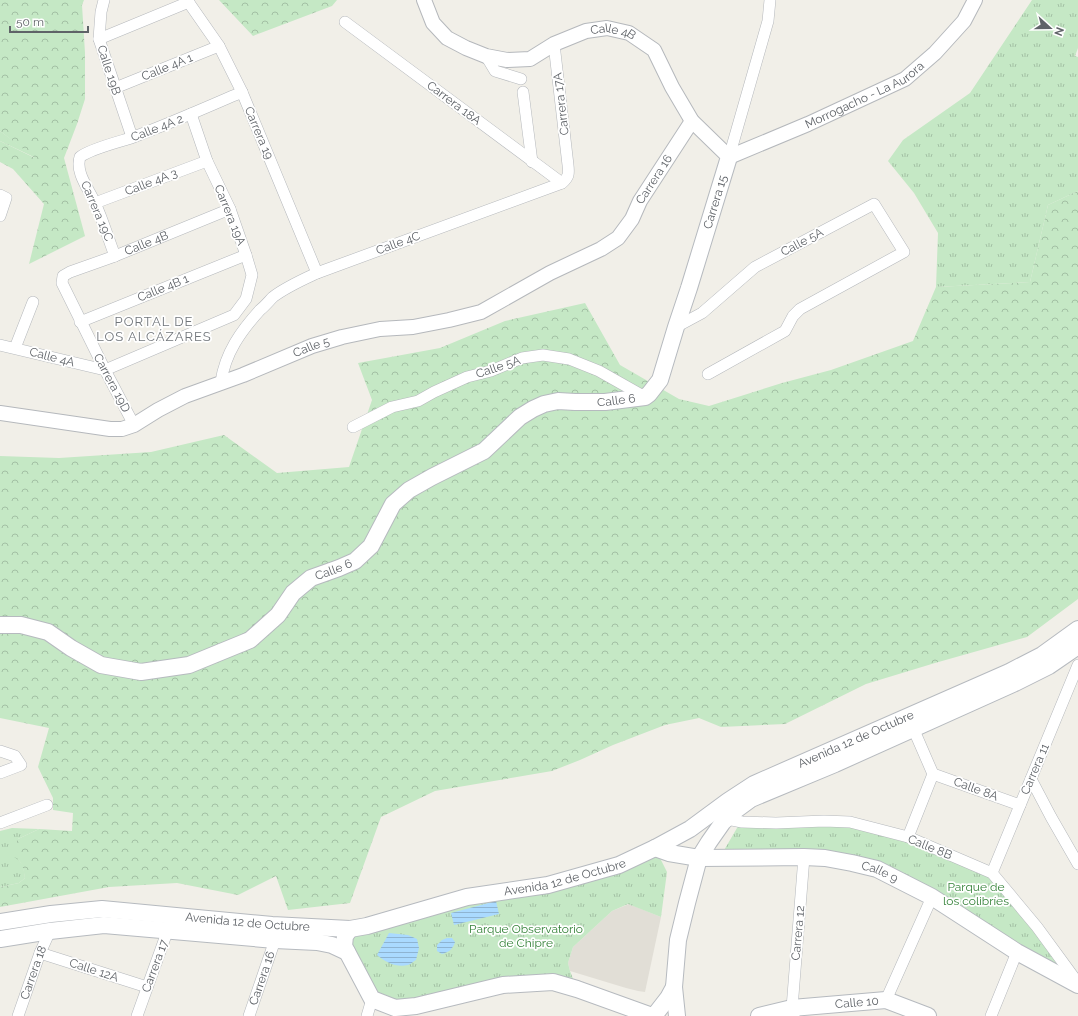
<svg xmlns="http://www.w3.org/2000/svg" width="1078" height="1016" font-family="Raleway,sans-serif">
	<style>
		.education { fill: #e1ded6 }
		.grass { fill: url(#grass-tufts) }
		.forest { fill: url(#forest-crowns) }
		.water { fill: url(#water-rules) }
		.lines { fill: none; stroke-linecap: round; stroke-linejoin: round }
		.minor-casing { stroke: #b5b8bc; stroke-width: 12 }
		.tertiary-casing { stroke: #b5b8bc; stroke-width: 16 }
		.secondary-casing { stroke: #b6babf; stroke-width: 18 }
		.minor { stroke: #fff; stroke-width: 11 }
		.tertiary { stroke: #fff; stroke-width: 14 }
		.secondary { stroke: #fff; stroke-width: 16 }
		.labels { text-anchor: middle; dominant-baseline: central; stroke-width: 3.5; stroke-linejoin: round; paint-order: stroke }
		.street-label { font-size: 12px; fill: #5f6368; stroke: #fff }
		.park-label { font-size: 12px; fill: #348238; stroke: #fff }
		.neighbourhood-label { font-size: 13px; letter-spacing: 1px; fill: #70757a; stroke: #fff }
	</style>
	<defs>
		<pattern id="grass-tufts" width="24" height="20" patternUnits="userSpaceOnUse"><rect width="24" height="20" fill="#c5e8c5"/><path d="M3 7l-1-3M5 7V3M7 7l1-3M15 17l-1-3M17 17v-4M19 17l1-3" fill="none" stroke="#a3c0a4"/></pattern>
		<pattern id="forest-crowns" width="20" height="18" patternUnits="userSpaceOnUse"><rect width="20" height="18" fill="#c5e8c5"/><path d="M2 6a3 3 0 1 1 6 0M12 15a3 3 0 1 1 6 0" fill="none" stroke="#a3c0a4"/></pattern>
		<pattern id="water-rules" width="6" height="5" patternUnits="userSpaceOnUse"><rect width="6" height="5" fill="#aadaff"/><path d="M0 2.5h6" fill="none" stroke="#8eb4d2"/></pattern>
	</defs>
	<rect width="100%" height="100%" fill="#f1efe8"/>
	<path class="education" d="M 629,904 L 661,917 L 645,992 L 638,991 L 626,988 L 570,971 L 568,963 L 573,947 L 612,911 Z"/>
	<path class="grass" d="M 1032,0 L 1078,0 L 1078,48 L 1075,56 L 1078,57 L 1078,191 L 1048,205 L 1030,282 L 936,287 L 938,233 L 914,193 L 888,161 L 903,140 L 970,93 Z
		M 0,131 L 38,159 L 0,141 Z
		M 742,822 L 850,822 L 992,873 L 1078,983 L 877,869 L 723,852 L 737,828 Z
		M 12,828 L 39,829 L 18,839 L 18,859 L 23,865 L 25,878 L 19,883 L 0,887 L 0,831 Z
		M 659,856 L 667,872 L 661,917 L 628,904 L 612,911 L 573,947 L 568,963 L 570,971 L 577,989 L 469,984 L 464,994 L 416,1006 L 372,999 L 351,959 L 350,929 L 619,865 Z"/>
	<path class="forest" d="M 0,0 L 84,0 L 82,5 L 85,53 L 85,99 L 77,124 L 64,158 L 85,236 L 29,264 L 44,204 L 13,169 L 0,162 L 0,141 L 35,158 L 0,131 Z
		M 219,0 L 337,0 L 332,6 L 253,36 Z
		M 1078,191 L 1078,599 L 1027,637 L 935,663 L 866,684 L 785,724 L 721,727 L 699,718 L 665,725 L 613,745 L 580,760 L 552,771 L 435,791 L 381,817 L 350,903 L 288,910 L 276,876 L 238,895 L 177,883 L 109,887 L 0,907 L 0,887 L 19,883 L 25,878 C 23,867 23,861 12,856 L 11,850 L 18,839 L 39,829 L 72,831 L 73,813 L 53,810 L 53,798 L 38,767 L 49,728 L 0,718 L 0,456 L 59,458 L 151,452 L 224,435 L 277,473 L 349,467 L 372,400 L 358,363 L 440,348 L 505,321 L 585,303 L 620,365 L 679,399 L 709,406 L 782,383 L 831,370 L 913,341 L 936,287 L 1030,282 L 1048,205 Z"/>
	<path class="water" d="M 496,901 L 499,914 L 454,925 L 451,913 Z
		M 389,933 L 408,935 L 417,939 L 419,948 L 416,960 C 414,961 411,964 408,965 C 397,968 385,962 377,955 Z
		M 447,938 L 452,938 L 455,942 C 453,949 449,952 442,954 L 437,951 L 437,945 L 442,940 Z"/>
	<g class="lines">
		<defs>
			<g id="minor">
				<path d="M 104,0 L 101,12 L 99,39 L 132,137"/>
				<path d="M 187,0 L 219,46 L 242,92 L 317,273"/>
				<path d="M 345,22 L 562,183"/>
				<path d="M 99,39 L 189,2"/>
				<path d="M 486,56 L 495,71 L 521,79"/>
				<path d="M 115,88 L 219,46"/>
				<path d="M 523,92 L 532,162"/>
				<path d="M 729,157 L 768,21 L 770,0"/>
				<path d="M 0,195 L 6,198 L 0,216"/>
				<path d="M 95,203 L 207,161"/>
				<path d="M 115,256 C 108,238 103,220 95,203 C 89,189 75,173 80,157 C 90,149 118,142 131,138 C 169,124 205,108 242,92"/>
				<path d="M 80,322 L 246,255"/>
				<path d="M 676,327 L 702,313 L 755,267 L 874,204 L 904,252 L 800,309 L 793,316 L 785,331 L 708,374"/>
				<path d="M 0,345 L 105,370 L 234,315 L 246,299 L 252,275 L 246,255 L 230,209 L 207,161 L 191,114"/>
				<path d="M 15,348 L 33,302"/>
				<path d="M 221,382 C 225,353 241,331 260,310 C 265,306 269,301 273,297 C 286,287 302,280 317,273 L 562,183 C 569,177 569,174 568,165 L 554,44"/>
				<path id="s1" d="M 134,425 L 105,370 L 62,283 L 63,276 L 70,272 L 115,256 L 230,209"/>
				<path d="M 353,427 L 392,407 L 418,401 L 434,392 L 467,377 L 491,371 L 522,358 L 543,355 L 569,359 L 599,371 L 645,397"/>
				<path d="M 0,751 L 15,756 L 21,765 L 0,773"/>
				<path d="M 933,774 L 1020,805"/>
				<path d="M 1031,779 L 1051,817 L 1078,864"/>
				<path d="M 727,819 L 742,822 L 776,823 L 824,821 L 850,822 L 908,837 L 992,873 L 1037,927 L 1078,983"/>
				<path d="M 0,823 L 47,805"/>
				<path d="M 908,837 L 933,774 L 913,728"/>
				<path d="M 992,873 L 1078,665"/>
				<path d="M 40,953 L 147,987"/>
				<path d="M 886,1000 L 932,897"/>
				<path id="s2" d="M 18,1016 L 40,953 L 50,931"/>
				<path d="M 137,1016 L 170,924"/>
				<path id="s3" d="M 249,1016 L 275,940"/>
				<path d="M 367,1016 L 372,999"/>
				<path d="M 794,1016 L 792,1008 L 804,857"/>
				<path d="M 991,1016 L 1017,952"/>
			</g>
			<g id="tertiary">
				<path id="s4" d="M 424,0 L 433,23 L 447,38 L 466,48 L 486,56 L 507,60 L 530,59 L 554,44 L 586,31 L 607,28 L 629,33 L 654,50 L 672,87 L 692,121 L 729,157 L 808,124 L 905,79 L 935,53 L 964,21 L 975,0"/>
				<path id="s5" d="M 0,413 L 110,429 L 122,429 L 134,425 L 158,410 L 185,396 L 243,375 L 312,346 L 342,337 L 380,329 L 413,327 L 449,320 L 481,312 L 550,273 L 601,249 L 618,238 L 632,219 L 640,201 L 692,121"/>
			</g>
			<g id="secondary">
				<path id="s6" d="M 0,625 L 21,625 L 48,632 L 71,648 L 101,665 L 141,672 L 189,665 L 250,640 L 278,615 L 293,593 L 311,578 L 339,568 L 355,561 L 371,546 L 393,504 L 409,490 L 432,477 L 484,451 L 520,417 L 533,409 L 544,404 L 558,401 L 575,402 L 605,402 L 645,397 L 649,394 L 660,380 L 676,327 L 689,288 L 729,157"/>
				<path id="s7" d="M 655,848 L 669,853 L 699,858 L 804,857 L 825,858 L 852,863 L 877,869 L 932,897 L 1017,952 L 1078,985"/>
				<path id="s8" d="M 0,922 L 51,914 L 102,909 L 272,925 L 350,929 L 367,926 L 467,897 L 548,885 L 619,865 L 655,848 L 690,829 L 728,801 L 754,784 L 1009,672 L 1042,655 L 1078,629"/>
				<path d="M 350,929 L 345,936 L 344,946 L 372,999 L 395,1008 L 416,1006 L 503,985 L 553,982 L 577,989 L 652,1016"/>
				<path d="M 0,939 L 50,931 L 104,925 L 275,940 L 317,942 L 332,945 L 347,952"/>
				<path d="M 654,1016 L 668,998 L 674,987"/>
				<path d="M 677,1016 L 674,987 L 678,940 L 687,903 L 699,858 L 709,842 L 723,822 L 736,810 L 751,799 L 835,764 L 1015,683 L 1049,666 L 1078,646"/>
				<path id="s9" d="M 759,1016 L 792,1008 L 886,1000 L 928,1016"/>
			</g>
		</defs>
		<use href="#minor" class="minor-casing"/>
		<use href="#tertiary" class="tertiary-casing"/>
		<use href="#secondary" class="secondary-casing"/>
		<use href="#minor" class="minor"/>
		<use href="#tertiary" class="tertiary"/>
		<use href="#secondary" class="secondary"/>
	</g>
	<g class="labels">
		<g class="street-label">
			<text stroke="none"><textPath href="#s4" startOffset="223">Calle 4B</textPath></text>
			<text transform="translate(167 67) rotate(-22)">Calle 4A 1</text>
			<text transform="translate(109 70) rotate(72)">Calle 19B</text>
			<text stroke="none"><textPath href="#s4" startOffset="551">Morrogacho - La Aurora</textPath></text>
			<text transform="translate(454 103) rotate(37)">Carrera 18A</text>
			<text transform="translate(561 104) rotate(-97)">Carrera 17A</text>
			<text transform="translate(157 128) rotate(-21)">Calle 4A 2</text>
			<text transform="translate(259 133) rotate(67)">Carrera 19</text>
			<text stroke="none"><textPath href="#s5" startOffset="729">Carrera 16</textPath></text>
			<text transform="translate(151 182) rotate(-21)">Calle 4A 3</text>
			<text stroke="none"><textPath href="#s6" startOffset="964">Carrera 15</textPath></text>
			<text transform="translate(97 211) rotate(67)">Carrera 19C</text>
			<text transform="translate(230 215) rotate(68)">Carrera 19A</text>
			<text transform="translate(802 242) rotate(-28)">Calle 5A</text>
			<text stroke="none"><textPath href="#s1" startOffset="256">Calle 4B</textPath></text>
			<text transform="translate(398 243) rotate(-20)">Calle 4C</text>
			<text transform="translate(163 288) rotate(-22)">Calle 4B 1</text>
			<text stroke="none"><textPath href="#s5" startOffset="330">Calle 5</textPath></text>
			<text transform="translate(52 357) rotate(14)">Calle 4A</text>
			<text transform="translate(498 367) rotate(-19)">Calle 5A</text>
			<text transform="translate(112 383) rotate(62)">Carrera 19D</text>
			<text stroke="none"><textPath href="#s6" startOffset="726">Calle 6</textPath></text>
			<text stroke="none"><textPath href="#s6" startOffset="378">Calle 6</textPath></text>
			<text stroke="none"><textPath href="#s8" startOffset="898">Avenida 12 de Octubre</textPath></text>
			<text transform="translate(1035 769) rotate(-67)">Carrera 11</text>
			<text transform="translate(976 789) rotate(20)">Calle 8A</text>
			<text transform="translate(930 847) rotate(22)">Calle 8B</text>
			<text stroke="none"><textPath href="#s7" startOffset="228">Calle 9</textPath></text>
			<text stroke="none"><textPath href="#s8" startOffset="573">Avenida 12 de Octubre</textPath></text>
			<text stroke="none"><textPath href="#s8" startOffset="249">Avenida 12 de Octubre</textPath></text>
			<text transform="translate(798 933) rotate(-85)">Carrera 12</text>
			<text transform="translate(155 966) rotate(-70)">Carrera 17</text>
			<text transform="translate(94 970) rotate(18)">Calle 12A</text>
			<text stroke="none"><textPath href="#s2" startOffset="46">Carrera 18</textPath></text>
			<text stroke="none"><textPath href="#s3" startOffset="40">Carrera 16</textPath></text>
			<text stroke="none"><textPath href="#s9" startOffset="99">Calle 10</textPath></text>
		</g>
		<g class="park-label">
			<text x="976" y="887">Parque de<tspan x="976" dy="14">los colibríes</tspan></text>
			<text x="526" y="929">Parque Observatorio<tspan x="526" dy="14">de Chipre</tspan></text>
		</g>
		<g class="neighbourhood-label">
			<text x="154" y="321">PORTAL DE<tspan x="154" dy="15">LOS ALCÁZARES</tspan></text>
		</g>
	</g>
	<g transform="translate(1050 28) rotate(111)" stroke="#ffffff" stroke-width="3" paint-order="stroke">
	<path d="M0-3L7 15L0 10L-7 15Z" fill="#5f6368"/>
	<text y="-6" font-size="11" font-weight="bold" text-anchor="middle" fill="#5f6368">N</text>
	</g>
	<path d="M10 26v6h78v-6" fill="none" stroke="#5f6368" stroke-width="2"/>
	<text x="16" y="26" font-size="12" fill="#5f6368" stroke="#ffffff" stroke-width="3" paint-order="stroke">50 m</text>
</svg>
